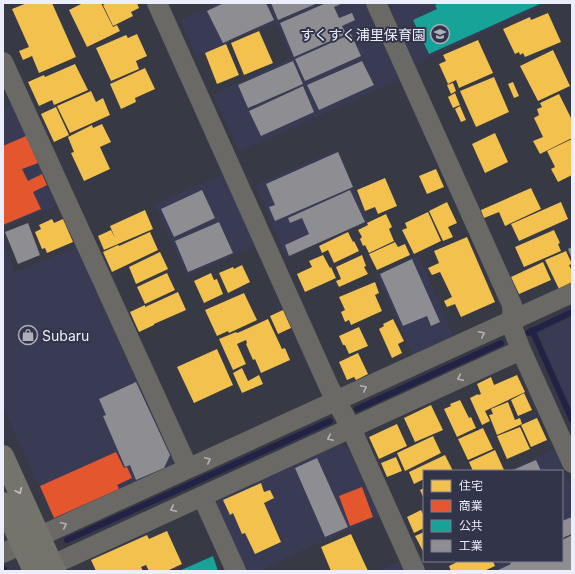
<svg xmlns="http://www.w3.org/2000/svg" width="575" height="574" font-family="Inter,'Noto Sans JP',sans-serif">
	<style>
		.built { fill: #383b53 }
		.homes { fill: #f2c14e }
		.shops { fill: #e4572e }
		.public { fill: #17a398 }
		.industry { fill: #8d8d92 }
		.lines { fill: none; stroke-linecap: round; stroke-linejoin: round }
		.stream { stroke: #212246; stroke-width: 6 }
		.minor { stroke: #6a6966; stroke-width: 20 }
		.primary { stroke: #74736c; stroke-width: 22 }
		.oneway { stroke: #b2b2b8 }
		.oneway2 { stroke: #c2c3c9 }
		.labels { text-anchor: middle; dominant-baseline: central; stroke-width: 4; stroke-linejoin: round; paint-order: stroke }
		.poi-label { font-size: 14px; fill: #eceefb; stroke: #323549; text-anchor: end }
	</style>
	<rect width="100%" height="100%" fill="#373944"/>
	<path class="built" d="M 217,3 L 365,3 L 399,80 L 239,152 L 213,94 L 292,58 L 276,23 L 196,56 L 180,20 Z
		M 385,3 L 549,3 L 413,65 Z
		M 15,102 L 60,204 L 3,228 L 3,107 Z
		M 338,149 L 368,221 L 287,259 L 255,185 Z
		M 223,174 L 256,246 L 187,276 L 154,204 Z
		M 3,242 L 15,272 L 79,246 L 174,458 L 171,467 L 54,519 L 53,518 L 3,407 Z
		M 418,255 L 455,338 L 413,357 L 376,274 Z
		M 572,317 L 572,410 L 538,333 Z
		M 337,443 L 348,448 L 380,517 L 314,545 L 259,571 L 246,571 L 216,507 L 219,497 Z
		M 554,449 L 572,489 L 572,571 L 491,571 L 499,567 L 497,561 L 562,561 L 562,471 L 505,471 Z
		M 400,561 L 404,571 L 378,571 Z"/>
	<path class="homes" d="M 27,3 L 52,3 L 76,57 L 39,73 L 32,56 L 23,60 L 19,51 L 29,47 L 12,9 Z
		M 83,3 L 101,3 L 113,27 L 117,25 L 120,31 L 87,47 L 69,10 Z
		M 106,3 L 137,3 L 139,8 L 131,12 L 133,16 L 113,26 L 103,5 Z
		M 548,13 L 561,42 L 525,57 L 523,53 L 520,55 L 519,52 L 515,54 L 503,29 L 530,17 L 531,20 Z
		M 259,31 L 273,63 L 244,75 L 231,43 Z
		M 137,34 L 147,56 L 136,61 L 139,69 L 111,81 L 96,48 L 126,35 L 128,38 Z
		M 478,40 L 493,73 L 459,88 L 456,80 L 448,84 L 439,64 L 446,61 L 443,55 Z
		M 226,44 L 239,75 L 217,84 L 205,53 Z
		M 553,50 L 570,86 L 538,101 L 520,66 Z
		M 75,64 L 88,90 L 54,105 L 52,100 L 39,106 L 28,82 L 44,75 L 45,77 Z
		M 145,68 L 155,89 L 135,98 L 136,102 L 121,109 L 110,84 Z
		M 494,77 L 509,112 L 476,127 L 460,91 Z
		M 513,82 L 519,96 L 514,98 L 508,84 Z
		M 453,83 L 456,91 L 451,94 L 447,85 Z
		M 91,91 L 96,102 L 103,98 L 110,115 L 70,133 L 57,106 Z
		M 455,93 L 460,105 L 453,108 L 448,97 Z
		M 559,94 L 572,120 L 572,138 L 540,154 L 533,141 L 543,137 L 534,118 L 539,115 L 537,109 L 542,107 L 540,103 Z
		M 460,106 L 466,120 L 461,122 L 455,109 Z
		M 56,107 L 69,135 L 54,142 L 41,114 Z
		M 102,124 L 111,142 L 100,147 L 110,169 L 84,181 L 71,153 L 74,152 L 68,137 L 92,125 L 93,128 Z
		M 495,133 L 508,162 L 485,173 L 472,144 Z
		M 572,139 L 572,175 L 558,182 L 551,169 L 555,167 L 547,151 Z
		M 436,169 L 444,187 L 427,194 L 419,176 Z
		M 385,178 L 397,206 L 378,214 L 375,207 L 365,211 L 357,190 Z
		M 531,188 L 541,209 L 505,226 L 499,212 L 484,218 L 481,210 Z
		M 447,202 L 457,223 L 448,227 L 453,237 L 443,241 L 429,211 Z
		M 561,202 L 568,219 L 519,241 L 511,224 Z
		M 145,210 L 153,229 L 104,250 L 98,236 L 111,230 L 115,238 L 110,226 Z
		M 428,212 L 441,241 L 414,254 L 402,230 L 407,228 L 405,223 Z
		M 386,214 L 392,227 L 389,229 L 394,241 L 369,253 L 365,245 L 363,246 L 360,239 L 362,237 L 358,230 L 368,225 L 367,223 Z
		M 52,219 L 54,223 L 63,219 L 73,242 L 47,253 L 45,248 L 42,249 L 35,232 L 41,229 L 39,225 Z
		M 554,230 L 560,243 L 558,244 L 561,251 L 524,267 L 515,247 Z
		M 150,232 L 158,250 L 112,272 L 103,252 L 118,245 L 119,246 Z
		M 348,232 L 353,242 L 354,241 L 359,251 L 334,263 L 328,250 L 322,253 L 319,246 Z
		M 467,237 L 495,302 L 461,317 L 455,304 L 447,307 L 444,301 L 452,297 L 440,272 L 432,275 L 428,268 L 439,263 L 434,251 Z
		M 395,242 L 398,247 L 405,244 L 410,255 L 377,270 L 369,254 Z
		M 566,251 L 572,264 L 569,265 L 572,271 L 572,282 L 559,289 L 545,260 Z
		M 160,252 L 168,269 L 136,284 L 129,267 Z
		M 323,255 L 330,268 L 331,267 L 336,278 L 305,292 L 297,274 L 312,267 L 309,261 Z
		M 362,255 L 366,266 L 364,267 L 368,274 L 339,287 L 336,281 L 341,279 L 336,267 Z
		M 543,262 L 551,280 L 519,294 L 511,277 Z
		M 242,265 L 250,282 L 228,293 L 219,273 L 233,267 L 234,269 Z
		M 167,273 L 175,290 L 145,304 L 137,287 Z
		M 211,273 L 214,280 L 217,279 L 223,294 L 204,303 L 194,281 Z
		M 375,282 L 379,293 L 375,295 L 382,311 L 351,325 L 349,320 L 345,322 L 341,312 L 345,310 L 339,297 Z
		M 178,292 L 186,310 L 154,324 L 154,325 L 139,332 L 130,312 L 145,305 L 145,307 Z
		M 244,293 L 257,320 L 229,333 L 228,331 L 217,336 L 205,310 Z
		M 283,310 L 291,328 L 278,334 L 270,316 Z
		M 268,319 L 282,349 L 285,348 L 290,360 L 261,373 L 255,359 L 253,360 L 246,344 L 247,343 L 246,340 L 237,344 L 246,364 L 233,370 L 219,339 L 236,332 L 237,333 L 242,331 Z
		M 393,319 L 404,341 L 398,344 L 402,353 L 392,358 L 379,329 L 384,326 L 383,324 Z
		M 359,327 L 368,346 L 349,354 L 345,345 L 343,345 L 339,336 Z
		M 217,349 L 233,385 L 194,403 L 177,367 Z
		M 358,353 L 368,374 L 356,380 L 354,377 L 347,380 L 339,362 Z
		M 242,368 L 248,381 L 259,375 L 263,384 L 242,393 L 233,373 Z
		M 517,375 L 525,392 L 485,411 L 490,421 L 482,425 L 470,398 L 478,394 L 478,395 L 481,394 L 477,384 L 491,377 L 494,385 Z
		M 524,393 L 532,410 L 518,416 L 511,400 Z
		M 460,400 L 469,418 L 471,417 L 476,428 L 457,437 L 444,409 L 451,406 L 450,404 Z
		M 508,402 L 515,420 L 520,418 L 522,424 L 497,435 L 489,415 L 493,414 L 491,409 Z
		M 431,405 L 443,430 L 415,442 L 404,418 Z
		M 537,418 L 547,440 L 531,447 L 521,425 Z
		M 397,424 L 407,446 L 379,459 L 369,437 Z
		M 520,427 L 530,449 L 507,459 L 497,436 Z
		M 483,428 L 493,449 L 468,460 L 458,439 Z
		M 433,436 L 441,453 L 405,471 L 397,453 Z
		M 495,450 L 504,470 L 503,471 L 473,471 L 469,462 Z
		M 445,455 L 453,471 L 424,471 L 424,479 L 414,484 L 409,472 Z
		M 396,457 L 402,471 L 387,477 L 381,463 Z
		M 261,483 L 264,492 L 270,490 L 274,498 L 264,503 L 281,542 L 255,554 L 245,533 L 242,534 L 233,513 L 230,515 L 223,500 Z
		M 424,488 L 424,499 L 420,490 Z
		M 421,510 L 424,516 L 424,528 L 414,533 L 407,517 Z
		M 167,531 L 182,564 L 167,571 L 149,571 L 146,565 L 141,567 L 143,571 L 96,571 L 91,560 L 147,535 L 149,539 Z
		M 424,532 L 424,551 L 423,551 L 415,536 Z
		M 351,534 L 368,571 L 331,571 L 321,547 Z
		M 459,561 L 493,561 L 495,566 L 484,571 L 451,571 L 449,566 Z"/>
	<path class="shops" d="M 26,136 L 38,163 L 22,169 L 28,181 L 42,174 L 47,185 L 33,192 L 41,209 L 3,225 L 3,146 Z
		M 116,452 L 124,468 L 127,467 L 132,478 L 117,485 L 119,489 L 54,518 L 40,486 Z
		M 362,487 L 373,517 L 350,526 L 339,496 Z"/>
	<path class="public" d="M 440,3 L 542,3 L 429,54 L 413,20 L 437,9 L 435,5 Z
		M 213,556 L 218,571 L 179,571 Z"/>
	<path class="industry" d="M 224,3 L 266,3 L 274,20 L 223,43 L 207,11 Z
		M 271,3 L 318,3 L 278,20 Z
		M 326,3 L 343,3 L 334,7 L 339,18 L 352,13 L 355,20 L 342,26 L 346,34 L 294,57 L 280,23 Z
		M 351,34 L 361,56 L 305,81 L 295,59 Z
		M 293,61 L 303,84 L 248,108 L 238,85 Z
		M 362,61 L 374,85 L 319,110 L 307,85 Z
		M 303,86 L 314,112 L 261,136 L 249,111 Z
		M 338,152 L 353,187 L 275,221 L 269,207 L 275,205 L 266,184 Z
		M 202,190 L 215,218 L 174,237 L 161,209 Z
		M 350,190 L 365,222 L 289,256 L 285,245 L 309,234 L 302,218 L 290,223 L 288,218 Z
		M 219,222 L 233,253 L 188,272 L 175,241 Z
		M 28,223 L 40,255 L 18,264 L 5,232 Z
		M 572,247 L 572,259 L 568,249 Z
		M 412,259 L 440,322 L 431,326 L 427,316 L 403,326 L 380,274 Z
		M 136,382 L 170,455 L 164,468 L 136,480 L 130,465 L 125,467 L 103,416 L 106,415 L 99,399 Z
		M 317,458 L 348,527 L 325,537 L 295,468 Z
		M 536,460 L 541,471 L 511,471 L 529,463 Z
		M 572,517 L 572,534 L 562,538 L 562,521 Z
		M 572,535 L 572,571 L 496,571 L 511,564 L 510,563 L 514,561 L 562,561 L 562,540 Z"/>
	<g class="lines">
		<path class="stream" d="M 532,330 L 572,420
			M 528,333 L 572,312
			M 357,409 L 501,343
			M 67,540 L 330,421
			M 3,570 L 4,569"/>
		<path class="minor" d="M 157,3 L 329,387 L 351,428 L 415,571
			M 376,3 L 512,305 L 513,329 L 521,350 L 572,463
			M 3,62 L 188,468
			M 202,496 L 236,571
			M 3,553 L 572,293
			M 39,571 L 521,350"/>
		<path class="primary" d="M 3,456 L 55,571
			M 3,503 L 34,571"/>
	</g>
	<defs><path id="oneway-chevron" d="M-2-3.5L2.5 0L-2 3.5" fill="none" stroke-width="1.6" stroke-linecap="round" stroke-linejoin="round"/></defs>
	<g class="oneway">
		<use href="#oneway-chevron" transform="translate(482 334) rotate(-25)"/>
		<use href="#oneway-chevron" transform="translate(460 378) rotate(155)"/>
		<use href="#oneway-chevron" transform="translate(364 388) rotate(-25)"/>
		<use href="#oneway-chevron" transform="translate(330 438) rotate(155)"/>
		<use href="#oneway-chevron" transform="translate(208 460) rotate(-25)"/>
		<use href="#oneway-chevron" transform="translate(173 509) rotate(155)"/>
		<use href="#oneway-chevron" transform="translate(64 525) rotate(-25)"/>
	</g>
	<use class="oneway2" href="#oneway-chevron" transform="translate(19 491) rotate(66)"/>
	<defs>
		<symbol id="school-ring" viewBox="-11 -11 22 22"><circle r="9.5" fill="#323549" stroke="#adafbb" stroke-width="1.5"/><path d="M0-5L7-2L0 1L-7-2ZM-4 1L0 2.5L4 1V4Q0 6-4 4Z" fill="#adafbb"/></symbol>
		<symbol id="shop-ring" viewBox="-11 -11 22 22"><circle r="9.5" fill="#323549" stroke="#adafbb" stroke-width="1.5"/><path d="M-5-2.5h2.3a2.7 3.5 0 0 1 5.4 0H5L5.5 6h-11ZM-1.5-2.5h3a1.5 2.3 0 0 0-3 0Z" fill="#adafbb"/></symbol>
	</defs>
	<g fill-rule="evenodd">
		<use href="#school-ring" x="429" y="23" width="22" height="22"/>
		<use href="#shop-ring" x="17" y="324" width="22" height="22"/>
	</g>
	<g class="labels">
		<g class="poi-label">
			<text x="426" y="34">すくすく浦里保育園</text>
			<text x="42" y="335" text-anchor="start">Subaru</text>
		</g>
	</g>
	<rect width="575" height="574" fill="none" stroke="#eceefb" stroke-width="8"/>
	<rect x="423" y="470" width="140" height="92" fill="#323549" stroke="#7c7f90"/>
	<rect x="431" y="480" width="20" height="12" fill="#f2c14e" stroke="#7c7f90"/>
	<text x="459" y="490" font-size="12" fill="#eceefb">住宅</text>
	<rect x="431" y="500" width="20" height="12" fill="#e4572e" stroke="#7c7f90"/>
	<text x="459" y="510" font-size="12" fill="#eceefb">商業</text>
	<rect x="431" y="520" width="20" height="12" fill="#17a398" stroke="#7c7f90"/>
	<text x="459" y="530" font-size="12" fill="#eceefb">公共</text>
	<rect x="431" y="540" width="20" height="12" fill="#8d8d92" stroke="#7c7f90"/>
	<text x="459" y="550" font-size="12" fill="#eceefb">工業</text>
</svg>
